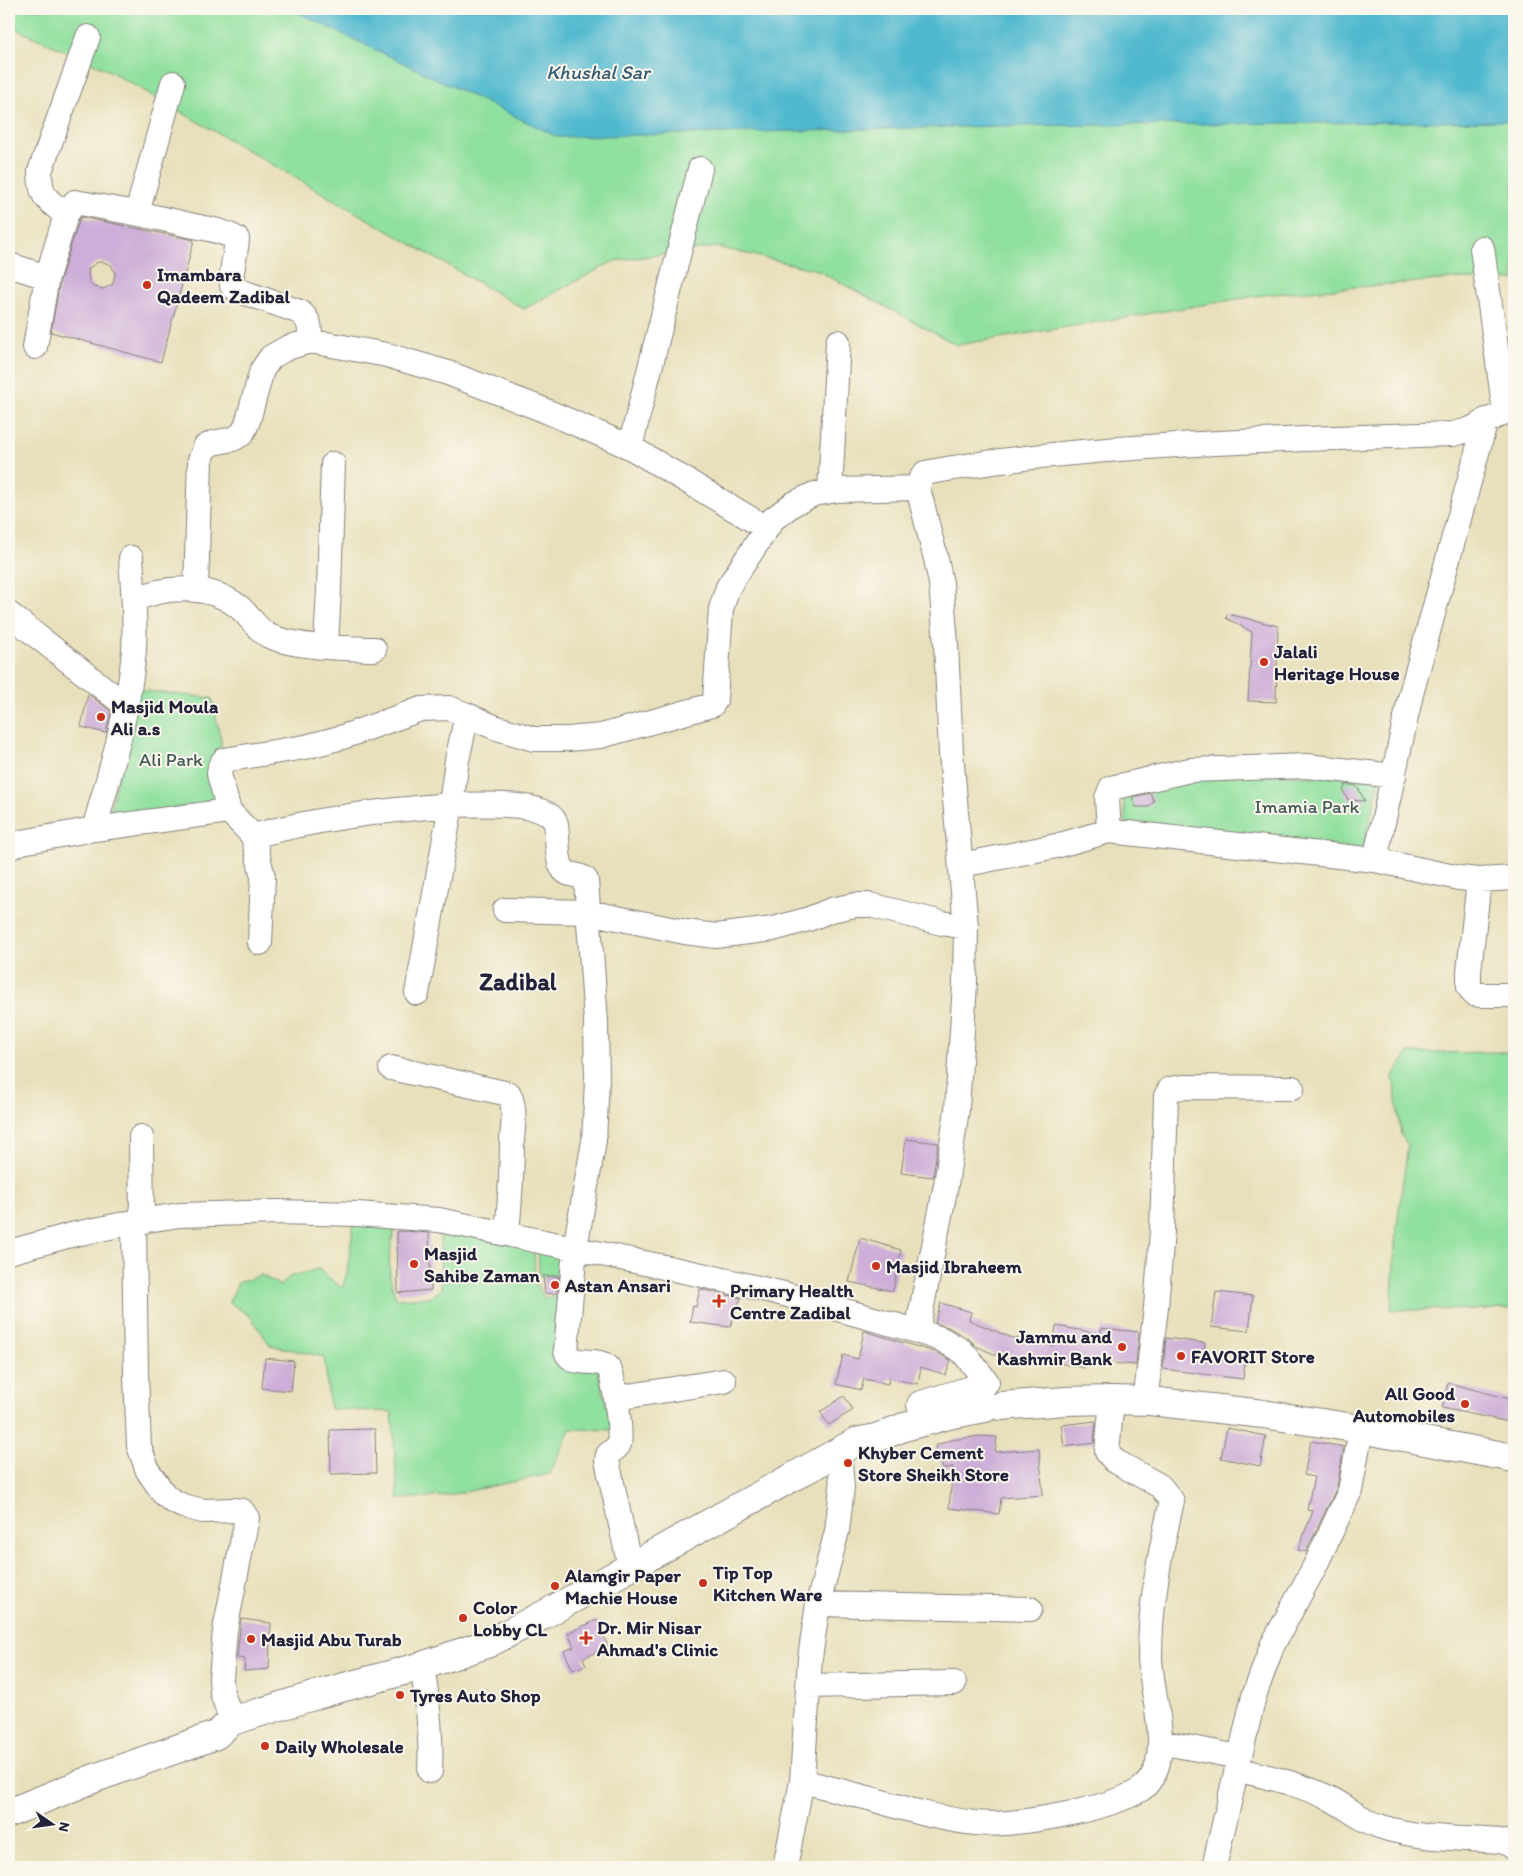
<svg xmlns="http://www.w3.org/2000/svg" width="1523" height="1876" font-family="Itim,sans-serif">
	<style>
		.green { fill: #90e09f; stroke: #59816d }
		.water { fill: #51b9cf; stroke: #3a6e85 }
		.building { fill: #cdaed8; fill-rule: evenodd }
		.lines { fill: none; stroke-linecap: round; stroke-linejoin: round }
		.minor-casing { stroke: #85817b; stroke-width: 26 }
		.highway-casing { stroke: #85817b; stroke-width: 30 }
		.minor { stroke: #fff; stroke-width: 24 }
		.highway { stroke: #fff; stroke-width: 28 }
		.poi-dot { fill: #c8321e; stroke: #fbf7ec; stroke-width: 2 }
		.labels { text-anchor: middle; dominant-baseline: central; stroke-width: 4; stroke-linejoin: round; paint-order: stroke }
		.poi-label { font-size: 19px; font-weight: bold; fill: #22223b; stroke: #fbf7ec; text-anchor: start }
		.park-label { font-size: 19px; fill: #435b59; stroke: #fbf7ec }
		.water-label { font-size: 20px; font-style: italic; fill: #355e76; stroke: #fbf7ec }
		.district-label { font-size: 24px; font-weight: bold; fill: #22223b; stroke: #fbf7ec }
	</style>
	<rect width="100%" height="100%" fill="#fbf7ec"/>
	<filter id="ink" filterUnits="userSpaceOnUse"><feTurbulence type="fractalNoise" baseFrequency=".02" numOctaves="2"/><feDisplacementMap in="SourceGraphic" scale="10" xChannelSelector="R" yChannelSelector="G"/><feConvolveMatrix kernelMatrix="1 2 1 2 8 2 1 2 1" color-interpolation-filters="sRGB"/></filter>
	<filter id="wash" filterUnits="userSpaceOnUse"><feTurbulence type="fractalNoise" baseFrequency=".0096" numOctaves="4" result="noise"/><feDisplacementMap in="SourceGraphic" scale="20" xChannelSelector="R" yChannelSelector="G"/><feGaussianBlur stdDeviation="1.12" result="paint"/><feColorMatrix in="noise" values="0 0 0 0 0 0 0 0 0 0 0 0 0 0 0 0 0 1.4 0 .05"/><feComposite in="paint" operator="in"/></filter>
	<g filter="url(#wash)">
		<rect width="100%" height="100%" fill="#e8e0bb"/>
		<path class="green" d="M 9,9 L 1514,9 L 1514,280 L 1451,279 L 1263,295 L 957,345 L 817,270 L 717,247 L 614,261 L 524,309 L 106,69 L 9,26 Z
			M 137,690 L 212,698 L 221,741 L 217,803 L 109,816 Z
			M 1246,773 L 1380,779 L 1363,849 L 1126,824 L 1123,791 Z
			M 1514,1052 L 1514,1309 L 1391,1310 L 1396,1231 L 1408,1145 L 1401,1135 L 1393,1076 L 1408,1053 Z
			M 354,1222 L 396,1223 C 390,1248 384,1276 398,1299 L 430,1297 L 441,1290 L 440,1226 L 534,1245 L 535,1279 L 543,1297 L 566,1298 L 560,1348 L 597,1366 L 613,1430 L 570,1429 L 550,1474 L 445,1496 L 398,1499 L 392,1412 L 330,1409 L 324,1357 L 270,1345 L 251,1317 L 229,1302 L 238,1283 L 261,1275 L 281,1286 L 289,1277 L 318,1269 L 342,1288 L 347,1273 Z
			M 538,1243 L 572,1250 L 567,1276 L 543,1276 L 539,1275 Z"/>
		<path class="water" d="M 290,9 L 1514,9 L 1514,121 L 999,126 L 558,137 Z"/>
		<g id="blocks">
			<path class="building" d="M 81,217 L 194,240 L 161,362 L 51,332 L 60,280 L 79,221 ZM 98,262 L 103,262 L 111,265 L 115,273 L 113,284 L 103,289 L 94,287 L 90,284 L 88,275 L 89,268 Z
				M 1228,614 L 1278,626 L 1276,702 L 1248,701 L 1252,632 L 1226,618 Z
				M 88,694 L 111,711 L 106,733 L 81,727 Z
				M 1346,785 L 1355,785 L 1358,788 L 1365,801 L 1348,800 L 1343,790 Z
				M 1150,793 L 1154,801 L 1149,807 L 1136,807 L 1132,797 Z
				M 906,1139 L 938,1143 L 933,1177 L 901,1173 Z
				M 405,1231 L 429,1233 L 431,1290 L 398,1293 L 397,1232 Z
				M 860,1238 L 901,1250 L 893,1291 L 849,1282 Z
				M 543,1276 L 559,1276 L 557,1293 L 545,1294 Z
				M 700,1289 L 741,1298 L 730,1327 L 690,1322 L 693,1306 L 696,1307 Z
				M 1216,1292 L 1253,1296 L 1249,1331 L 1211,1327 Z
				M 941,1303 L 971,1312 L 969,1320 L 1010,1337 L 1053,1346 L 1056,1326 L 1101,1334 L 1101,1328 L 1139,1332 L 1136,1365 L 1086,1361 L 1085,1368 L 1042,1360 L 1041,1365 L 996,1355 L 976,1346 L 969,1339 L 948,1327 L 935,1323 Z
				M 864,1331 L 935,1352 L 951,1360 L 946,1375 L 921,1367 L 918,1384 L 889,1378 L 888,1384 L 864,1379 L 861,1390 L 836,1384 L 843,1355 L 858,1359 Z
				M 1166,1338 L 1205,1343 L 1203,1358 L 1245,1363 L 1243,1379 L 1163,1369 Z
				M 265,1358 L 294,1361 L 291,1391 L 262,1388 Z
				M 1448,1383 L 1514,1400 L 1514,1423 L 1442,1408 Z
				M 844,1396 L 853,1410 L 829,1425 L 820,1412 Z
				M 1096,1421 L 1094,1443 L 1064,1447 L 1061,1425 Z
				M 1227,1428 L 1266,1436 L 1260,1466 L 1221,1458 Z
				M 375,1429 L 376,1473 L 331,1474 L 330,1430 Z
				M 980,1436 L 997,1437 L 995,1452 L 1039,1449 L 1043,1495 L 1001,1498 L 999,1514 L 949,1508 L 953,1467 L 943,1468 L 935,1446 L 951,1440 Z
				M 1311,1441 L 1344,1447 L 1337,1487 L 1306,1552 L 1298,1550 L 1313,1511 L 1307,1510 L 1314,1477 L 1304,1475 Z
				M 241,1619 L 271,1623 L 269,1669 L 244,1671 L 245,1659 L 237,1658 Z
				M 597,1620 L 608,1647 L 583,1658 L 586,1665 L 573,1670 L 564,1651 L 574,1647 L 568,1633 Z"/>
		</g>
	</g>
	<g filter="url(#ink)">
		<use href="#blocks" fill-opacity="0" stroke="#85817b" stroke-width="1"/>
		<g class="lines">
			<defs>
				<path id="minor" d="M 137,213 L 173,83
					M 66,215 C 47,199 40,198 40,171 L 88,37
					M 1482,248 L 1505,412
					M 9,265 L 47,277
					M 35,347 L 47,277 L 66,215 L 75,202 C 112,209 149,215 185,224 C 203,228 222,230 237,239 C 236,255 230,270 232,286 L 237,290 L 300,312 C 311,321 310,328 310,341
					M 630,447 L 700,169
					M 830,491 L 838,342
					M 196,589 L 200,460 L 205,447 L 213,443 L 233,439 L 242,434 L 247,424 L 262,370 L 271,357 L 287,348 L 310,341 L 387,355 L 448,373 L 539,408 L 630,447 L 766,528
					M 134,600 C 166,585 210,584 239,607 C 249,615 257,630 269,636 C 297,648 343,648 374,649
					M 9,614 L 125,705
					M 326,646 L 329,589 L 333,464
					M 467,715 L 494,727 L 534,739 L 568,739 L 601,736 L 712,705 L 715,700 L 721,609 L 728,587 L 773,519 L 793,504 L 814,494 L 837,490 L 918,488
					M 94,829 C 111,770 129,711 134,650 C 136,619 133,589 131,558
					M 1109,831 L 1107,798 L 1111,788 L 1190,770 L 1248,768 L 1307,766 L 1394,776
					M 253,836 C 318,818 384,810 451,805 L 417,993
					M 9,848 L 22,842 L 94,829 L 229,811
					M 1375,860 L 1411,694 L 1486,420
					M 962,865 L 1056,846 L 1109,831 L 1375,860 L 1459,878 L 1479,880 L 1514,878
					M 1479,880 L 1469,971 L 1469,987 L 1474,994 L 1482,995 L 1514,995
					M 505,910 L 588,912 L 685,932 L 716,936 L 773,929 L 809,919 L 831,910 L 855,905 L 870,905 L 942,923 L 966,927
					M 260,943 L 263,877 L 253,836 L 229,811 L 219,774 L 220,766 L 224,760 L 305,747 L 343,737 L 421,709 L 449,708 L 467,715 L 457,760 L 451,805 C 471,805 550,799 556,824 C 558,836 556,860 563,869 C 568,877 580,873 586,880 L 596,1022 L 597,1080 L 594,1141 L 575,1248 L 566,1351 C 572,1369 596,1356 608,1367 C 614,1373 622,1435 619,1444 C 617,1449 611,1451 608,1455 L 607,1460 L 630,1567
					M 391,1068 L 509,1094 C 516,1108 513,1125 512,1140 C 512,1171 510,1202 507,1233
					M 141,1137 L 142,1222
					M 134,1222 L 136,1376 L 139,1446 L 148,1471 L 164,1494 L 171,1500 L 183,1506 L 203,1511 L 234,1510 L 242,1511 L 247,1518 L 225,1630 L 221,1679 L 222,1693 L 232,1721
					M 9,1252 L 71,1235 L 134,1222 L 180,1215 L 277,1212 L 357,1214 L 439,1220 L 702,1275 L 784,1294 L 917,1331 L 941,1339 L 962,1351 L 987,1382
					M 917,1331 L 946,1185 L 957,1109 L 965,983 L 966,927 L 951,753 L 946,644 L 941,583 L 936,559 L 918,488 L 920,480 L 925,473 C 1003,458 1083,451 1162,446 C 1259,440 1356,437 1453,434 L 1469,430 L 1505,412 L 1514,411
					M 1147,1386 L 1156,1307 L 1162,1231 L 1166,1096 L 1170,1089 L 1183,1087 L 1292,1088
					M 616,1398 L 724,1381
					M 818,1604 L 1030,1609
					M 422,1666 C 428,1702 432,1735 430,1771
					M 808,1686 L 954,1683
					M 1160,1742 L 1239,1757
					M 1237,1769 C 1268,1777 1300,1784 1329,1798 C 1346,1806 1360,1820 1379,1826 C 1415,1839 1461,1838 1500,1841 L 1510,1844 L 1514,1848
					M 802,1781 C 826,1787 849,1793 872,1799 C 906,1809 939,1819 975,1823 C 1013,1827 1107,1810 1140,1790 C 1149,1784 1156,1772 1158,1762 C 1165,1728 1151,1691 1150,1657 C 1150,1602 1160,1553 1172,1501 L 1160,1486 L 1115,1461 L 1107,1452 L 1112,1400
					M 785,1867 L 802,1781 L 810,1658 L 818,1604 L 837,1531 L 840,1505 L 842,1487 L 839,1450
					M 1214,1867 L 1254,1696 L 1272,1646 L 1315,1566 L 1350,1491 L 1361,1429"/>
				<path id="highway" d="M 921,1405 L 981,1387
					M 1001,1406 L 1066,1401 L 1112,1400 L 1150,1401 L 1263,1414 L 1361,1429 L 1514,1458
					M 9,1813 L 95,1778 L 216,1735 L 232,1721 L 326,1692 L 422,1666 L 489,1643 L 547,1613 L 856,1442 L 876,1438 L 904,1427 L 949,1415 L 985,1408"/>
			</defs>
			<use href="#minor" class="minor-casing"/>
			<use href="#highway" class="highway-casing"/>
			<use href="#minor" class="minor"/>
			<use href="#highway" class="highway"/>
		</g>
	</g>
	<g class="poi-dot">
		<circle cx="147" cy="285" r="5"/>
		<circle cx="1264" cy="662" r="5"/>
		<circle cx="101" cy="717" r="5"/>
		<circle cx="414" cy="1264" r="5"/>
		<circle cx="876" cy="1266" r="5"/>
		<circle cx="555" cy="1285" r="5"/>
		<path d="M716.5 1293.5h5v5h5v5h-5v5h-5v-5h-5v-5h5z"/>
		<circle cx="1122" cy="1347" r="5"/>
		<circle cx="1181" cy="1356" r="5"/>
		<circle cx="1465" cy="1404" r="5"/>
		<circle cx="848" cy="1463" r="5"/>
		<circle cx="703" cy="1583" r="5"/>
		<circle cx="555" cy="1586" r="5"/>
		<circle cx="463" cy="1618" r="5"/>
		<path d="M583.5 1630.5h5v5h5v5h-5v5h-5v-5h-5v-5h5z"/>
		<circle cx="251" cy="1639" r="5"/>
		<circle cx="400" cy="1695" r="5"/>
		<circle cx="265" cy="1746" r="5"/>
	</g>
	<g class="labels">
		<g class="poi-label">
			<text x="157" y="274">Imambara<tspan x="157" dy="22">Qadeem Zadibal</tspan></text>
			<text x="1274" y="651">Jalali<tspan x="1274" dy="22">Heritage House</tspan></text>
			<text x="111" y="706">Masjid Moula<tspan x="111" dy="22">Ali a.s</tspan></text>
			<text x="424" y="1253">Masjid<tspan x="424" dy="22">Sahibe Zaman</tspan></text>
			<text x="886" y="1266">Masjid Ibraheem</text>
			<text x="565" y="1285">Astan Ansari</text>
			<text x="730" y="1290">Primary Health<tspan x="730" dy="22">Centre Zadibal</tspan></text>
			<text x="1112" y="1336" text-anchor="end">Jammu and<tspan x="1112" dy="22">Kashmir Bank</tspan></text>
			<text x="1191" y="1356">FAVORIT Store</text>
			<text x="1455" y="1393" text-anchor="end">All Good<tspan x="1455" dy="22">Automobiles</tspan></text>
			<text x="858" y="1452">Khyber Cement<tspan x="858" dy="22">Store Sheikh Store</tspan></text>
			<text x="713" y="1572">Tip Top<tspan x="713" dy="22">Kitchen Ware</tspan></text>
			<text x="565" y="1575">Alamgir Paper<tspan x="565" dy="22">Machie House</tspan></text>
			<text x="473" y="1607">Color<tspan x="473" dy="22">Lobby CL</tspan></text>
			<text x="597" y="1627">Dr. Mir Nisar<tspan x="597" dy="22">Ahmad's Clinic</tspan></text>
			<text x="261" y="1639">Masjid Abu Turab</text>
			<text x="410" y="1695">Tyres Auto Shop</text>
			<text x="275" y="1746">Daily Wholesale</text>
		</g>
		<g class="park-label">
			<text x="171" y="759">Ali Park</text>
			<text x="1307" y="806">Imamia Park</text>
		</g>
		<g class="water-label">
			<text x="598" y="72">Khushal Sar</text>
		</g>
		<g class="district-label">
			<text x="518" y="981">Zadibal</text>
		</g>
	</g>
	<rect width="1523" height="1876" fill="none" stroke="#fbf7ec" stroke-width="30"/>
	<g transform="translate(52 1824) rotate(103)" stroke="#fbf7ec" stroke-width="4" paint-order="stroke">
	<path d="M0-4L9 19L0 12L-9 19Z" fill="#22223b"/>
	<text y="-8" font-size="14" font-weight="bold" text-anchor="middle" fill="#22223b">N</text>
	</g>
</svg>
